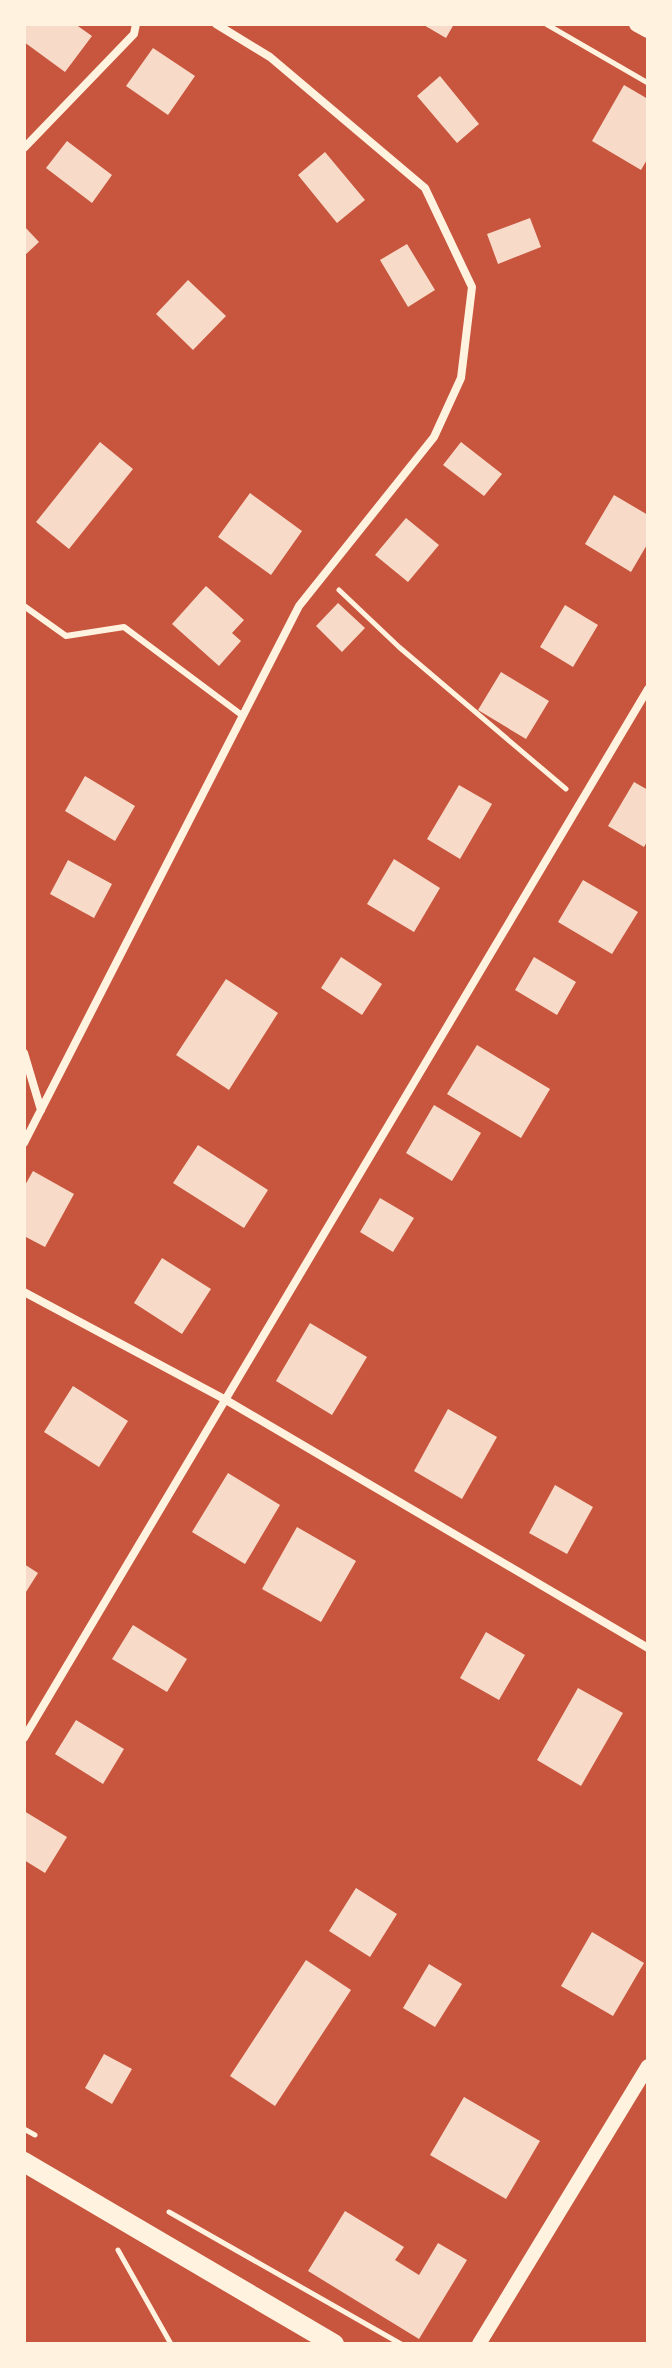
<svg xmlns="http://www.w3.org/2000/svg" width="672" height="2368" font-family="Arial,sans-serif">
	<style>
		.building { fill: #f7dbc8 }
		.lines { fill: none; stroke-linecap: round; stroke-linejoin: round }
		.path { stroke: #fff3e0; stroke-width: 5 }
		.service { stroke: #fff3e0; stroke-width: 6 }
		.minor { stroke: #fff3e0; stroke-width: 8 }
		.tertiary { stroke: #fff3e0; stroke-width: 14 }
		.secondary { stroke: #fff3e0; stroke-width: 16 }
		.primary { stroke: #fff3e0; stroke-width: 20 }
	</style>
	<rect width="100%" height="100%" fill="#c8553d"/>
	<path class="building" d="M 24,24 L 75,24 L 92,36 L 65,72 L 24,42 Z
		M 422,24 L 454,24 L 446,38 Z
		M 153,48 L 195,76 L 168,115 L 126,86 Z
		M 440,76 L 479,124 L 457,143 L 417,96 Z
		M 624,85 L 648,99 L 648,158 L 641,170 L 592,141 Z
		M 67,141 L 112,175 L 92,203 L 46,168 Z
		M 325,152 L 365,200 L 337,223 L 298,175 Z
		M 530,218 L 541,247 L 498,264 L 487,234 Z
		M 24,226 L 39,242 L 24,256 Z
		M 407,244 L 435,290 L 408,307 L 380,260 Z
		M 188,280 L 226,316 L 193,350 L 156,314 Z
		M 100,442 L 133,469 L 69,549 L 36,522 Z
		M 461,442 L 502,474 L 484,496 L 443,465 Z
		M 250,493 L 302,531 L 271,575 L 218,537 Z
		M 614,495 L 648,515 L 648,543 L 631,572 L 585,544 Z
		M 406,518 L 439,545 L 408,582 L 375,555 Z
		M 206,586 L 244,620 L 232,633 L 241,641 L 219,666 L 172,624 Z
		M 338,603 L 365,628 L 342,652 L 316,626 Z
		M 565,605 L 598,625 L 573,667 L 540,647 Z
		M 501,672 L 549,701 L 526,739 L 478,710 Z
		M 85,776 L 135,806 L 115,841 L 65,811 Z
		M 634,782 L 648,790 L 648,840 L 644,847 L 608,826 Z
		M 459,785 L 492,804 L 460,859 L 427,839 Z
		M 394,859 L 440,888 L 414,932 L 367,904 Z
		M 68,860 L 112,884 L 94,918 L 50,894 Z
		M 583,880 L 638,912 L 612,954 L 558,922 Z
		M 341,957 L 382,984 L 362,1015 L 321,988 Z
		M 534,957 L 576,982 L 557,1015 L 515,990 Z
		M 226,979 L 278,1013 L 229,1090 L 176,1055 Z
		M 477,1045 L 550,1089 L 521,1138 L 447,1094 Z
		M 434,1105 L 481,1133 L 452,1181 L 406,1153 Z
		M 198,1145 L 268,1190 L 244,1228 L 173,1183 Z
		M 33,1171 L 74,1194 L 45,1247 L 24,1236 L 24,1187 Z
		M 380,1198 L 414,1218 L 393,1252 L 360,1232 Z
		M 162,1258 L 211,1289 L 182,1334 L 134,1303 Z
		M 310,1323 L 367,1357 L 332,1415 L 276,1381 Z
		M 73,1386 L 128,1421 L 99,1467 L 44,1432 Z
		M 448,1409 L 497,1437 L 462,1499 L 414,1471 Z
		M 228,1473 L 280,1505 L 245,1564 L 192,1532 Z
		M 555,1485 L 593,1507 L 567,1554 L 529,1533 Z
		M 297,1527 L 356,1561 L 321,1622 L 262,1589 Z
		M 24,1564 L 38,1573 L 24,1595 Z
		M 133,1625 L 187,1659 L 167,1692 L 112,1659 Z
		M 486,1632 L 525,1655 L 499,1700 L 460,1678 Z
		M 578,1688 L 623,1713 L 581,1786 L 537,1760 Z
		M 76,1720 L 124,1749 L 103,1784 L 55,1754 Z
		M 24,1811 L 67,1837 L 45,1873 L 24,1860 Z
		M 356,1888 L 397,1914 L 370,1957 L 329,1931 Z
		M 592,1932 L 644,1963 L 613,2016 L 561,1986 Z
		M 306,1960 L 351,1990 L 275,2106 L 230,2076 Z
		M 429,1964 L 462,1984 L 435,2027 L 403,2008 Z
		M 104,2054 L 132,2069 L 112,2104 L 85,2088 Z
		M 464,2097 L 540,2141 L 506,2199 L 430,2155 Z
		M 345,2211 L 404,2247 L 395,2260 L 419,2275 L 438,2243 L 467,2260 L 419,2339 L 308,2271 Z"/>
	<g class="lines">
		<path class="path" d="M 546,24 L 648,83
			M 339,590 L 399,647 L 566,789
			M 24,2129 L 35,2135
			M 169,2212 L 401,2344
			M 118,2250 L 171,2344"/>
		<path class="service" d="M 24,606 L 66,636 L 124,627 L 243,716"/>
		<path class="minor" d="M 24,148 L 134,34 L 136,24
			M 24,1053 L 41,1110
			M 24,1143 L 299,606 L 434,437 L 461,378 L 472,287 L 425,188 L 270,57 L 216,24
			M 24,1292 L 226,1400 L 648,1648
			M 24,1738 L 648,689"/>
		<path class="tertiary" d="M 479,2344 L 648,2066"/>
		<path class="secondary" d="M 637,24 L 648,30"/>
		<path class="primary" d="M 24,2162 L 334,2344"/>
	</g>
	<rect width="672" height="2368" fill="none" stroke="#fff3e0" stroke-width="52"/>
</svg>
